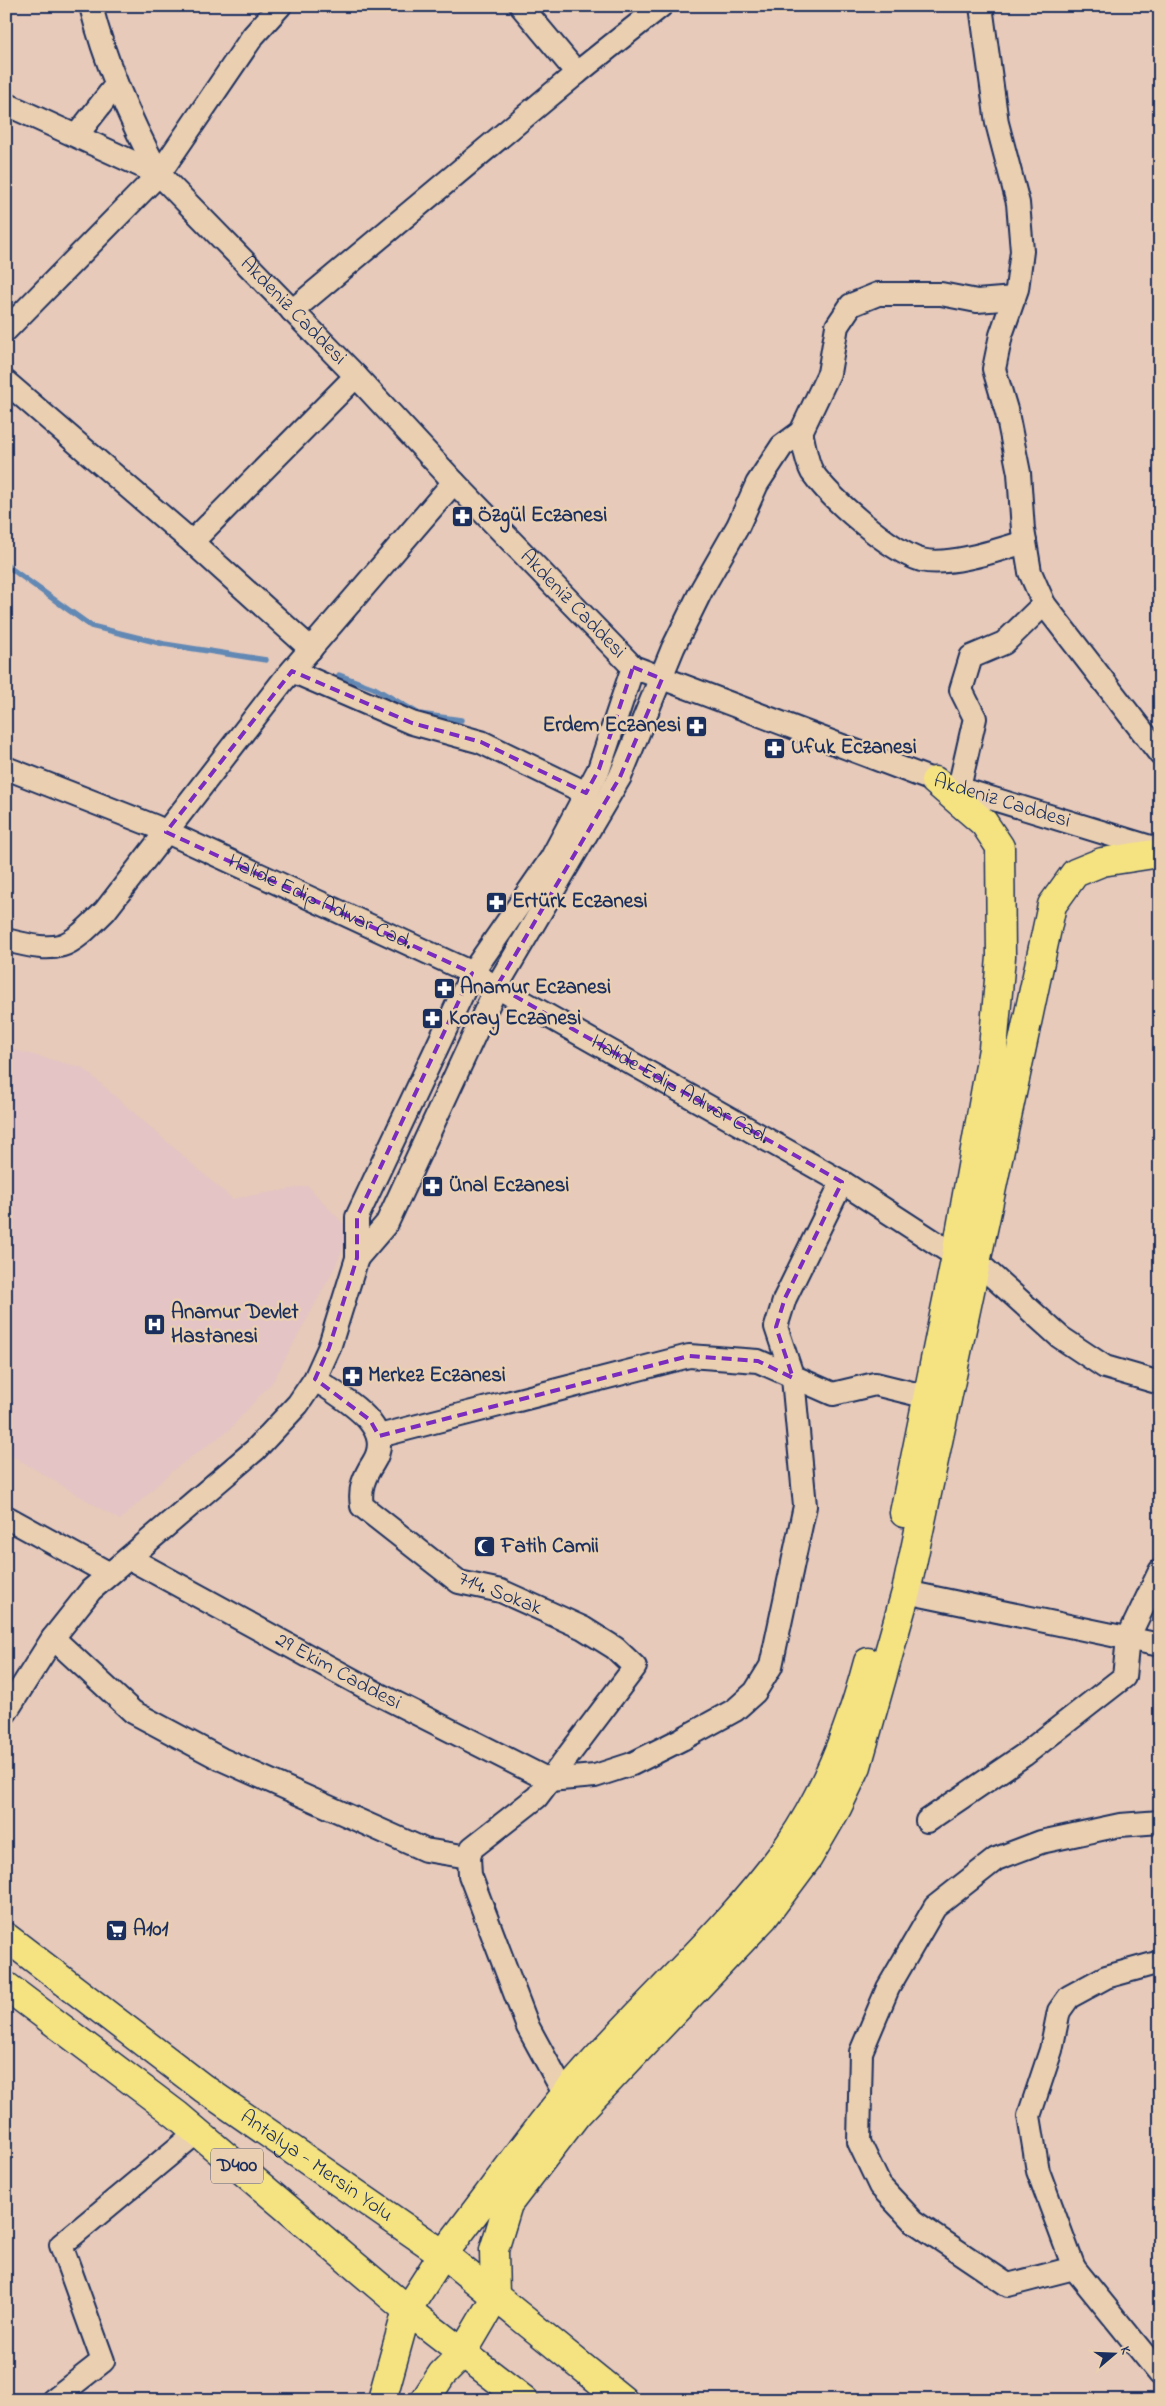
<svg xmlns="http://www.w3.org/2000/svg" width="1166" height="2406" font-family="'Indie Flower',sans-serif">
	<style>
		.built { fill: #e4c4c5 }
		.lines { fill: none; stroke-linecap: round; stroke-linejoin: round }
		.stream { stroke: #6288b4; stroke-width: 5.5 }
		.minor-casing { stroke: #1b2f5e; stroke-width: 26 }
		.major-casing { stroke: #1b2f5e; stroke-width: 31 }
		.highway-casing { stroke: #1b2f5e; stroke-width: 31 }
		.minor { stroke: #eacfb1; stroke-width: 22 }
		.major { stroke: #f5e382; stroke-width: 28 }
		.highway { stroke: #f5e382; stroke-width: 28 }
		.marked { fill: none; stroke: #7b2cbf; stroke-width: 4; stroke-dasharray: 10 6; stroke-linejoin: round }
		.labels { text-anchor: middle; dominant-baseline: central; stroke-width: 5; stroke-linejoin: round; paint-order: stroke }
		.shield { fill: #eacfb1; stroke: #595f77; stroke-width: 1 }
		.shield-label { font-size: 20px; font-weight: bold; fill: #1b2f5e }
		.street-label { font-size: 21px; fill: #1b2f5e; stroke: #eacfb1 }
		.poi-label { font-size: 21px; font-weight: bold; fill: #1b2f5e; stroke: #eacfb1; text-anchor: start }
	</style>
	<rect width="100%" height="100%" fill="#e7caba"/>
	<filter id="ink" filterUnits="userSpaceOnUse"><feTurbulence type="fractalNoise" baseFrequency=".02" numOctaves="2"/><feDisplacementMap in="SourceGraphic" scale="10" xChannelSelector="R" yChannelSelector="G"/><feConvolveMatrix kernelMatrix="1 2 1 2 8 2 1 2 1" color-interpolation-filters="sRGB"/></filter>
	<g filter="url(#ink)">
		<path class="built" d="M 6,1048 L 83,1068 L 232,1199 L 308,1186 L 350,1231 L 334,1269 L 273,1381 L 229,1430 L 173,1470 L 120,1520 L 6,1452 Z"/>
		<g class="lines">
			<path class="stream" d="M 6,565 L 91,626 L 164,644 L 266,660
				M 339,675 L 374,688 L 419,714 L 461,720"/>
			<defs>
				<g id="minor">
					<path d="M 91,6 C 106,66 130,120 159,174"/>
					<path d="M 521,6 L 577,73"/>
					<path d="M 981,6 L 997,123 L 1018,203 L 1022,251 L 1017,289 L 1001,335 L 994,369 L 1007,413 L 1019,473 L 1023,530 L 1030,572 L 1044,604 L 1160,754"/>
					<path id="s1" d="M 6,104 L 159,174 L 356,376 L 454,482 L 633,667 L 935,781 L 1160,850"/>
					<path d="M 77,135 L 116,85"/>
					<path d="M 292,311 L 577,73 L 661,6"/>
					<path d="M 6,330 L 159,174 L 253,36 L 280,6"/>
					<path d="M 6,382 L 192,542 L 311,649"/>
					<path d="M 801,432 C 804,443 806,461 812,472 C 830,498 890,551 921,560 C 949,567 998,550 1025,542"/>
					<path d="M 192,542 L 356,376"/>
					<path d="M 292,671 L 412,723 L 481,742 L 586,793"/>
					<path id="s2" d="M 6,768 L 154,826 L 472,973 L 842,1182 L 956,1256 L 978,1263 L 1060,1337 L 1105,1367 L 1160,1383"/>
					<path d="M 959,788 L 975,718 L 961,690 L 971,657 L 1004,643 L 1044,604"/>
					<path d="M 6,940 C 61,954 66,950 105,911 L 283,681 L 454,482"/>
					<path d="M 357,1258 L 387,1223 L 497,986 L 620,777 L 673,648 L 702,589 L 738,526 L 757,484 L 782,446 L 801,432 L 829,373 L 837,326 L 851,305 L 878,294 L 941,294 L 977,301 L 1014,298"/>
					<path d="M 315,1379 C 341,1398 397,1425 373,1463 C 364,1477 359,1489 362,1506 L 459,1582 L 501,1591 L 583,1628 L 615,1648 L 635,1667 L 537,1797 L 472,1848 L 469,1857 L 470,1875 L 528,2027 L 565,2095"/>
					<path d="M 379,1436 L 689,1356 L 758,1361 L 833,1394 L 875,1384 L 928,1397"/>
					<path d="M 6,1517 L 108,1573"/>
					<path id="s3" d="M 129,1558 L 378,1694 L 549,1780"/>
					<path d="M 906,1592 L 1160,1645"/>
					<path d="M 53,1638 L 133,1712 L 221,1759 L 425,1850 L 469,1857"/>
					<path d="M 6,1712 L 53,1638 L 91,1590 L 255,1450 L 298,1404 L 315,1379 L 329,1348 L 357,1258 L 357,1217 L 472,973 L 551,859 L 599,769 L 633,667"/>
					<path d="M 549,1780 L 595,1776 L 632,1764 L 682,1739 L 735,1710 L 755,1692 L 771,1666 L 805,1506 L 793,1378 L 776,1327 L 785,1298 L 842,1182"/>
					<path d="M 927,1821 L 1024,1755 L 1124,1677 L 1128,1638 L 1160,1571"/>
					<path d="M 1160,1822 L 1120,1825 L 1041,1842 L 996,1859 L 935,1907 L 888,1988 L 861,2052 L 859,2142 L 880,2186 L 913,2221 L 1008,2285 L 1074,2268 L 1160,2374"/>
					<path d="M 1074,2268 L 1038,2171 L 1029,2116 L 1051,2050 L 1059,2011 L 1069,1997 L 1106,1977 L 1160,1962"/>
					<path d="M 53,2400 L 103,2361 L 61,2245 L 197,2132"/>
				</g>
				<path id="major" d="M 904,1513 L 956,1256 L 993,1049 L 1001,957 L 1000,847 L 984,823 L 935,781
					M 443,2254 C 484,2202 522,2147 565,2095 C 636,2009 724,1937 789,1845 C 827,1790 851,1726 868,1662
					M 495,2298 L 494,2250 L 508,2204 L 577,2114 L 764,1917 L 808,1858 L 837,1808 L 857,1766 L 906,1592 L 1052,905 L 1075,873 L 1102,862 L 1160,853
					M 382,2400 L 407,2310
					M 425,2400 L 442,2374 L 462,2354"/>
				<g id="highway">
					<path id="s4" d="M 6,1937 L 203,2088 L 443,2254 L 623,2400"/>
					<path d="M 6,1986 L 177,2115 L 407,2310 L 524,2400"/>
					<path d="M 407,2310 L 443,2254"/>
					<path d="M 462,2354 L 495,2298"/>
				</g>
			</defs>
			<use href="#minor" class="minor-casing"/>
			<use href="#major" class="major-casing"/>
			<use href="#highway" class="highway-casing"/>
			<use href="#minor" class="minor"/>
			<use href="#major" class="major"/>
			<use href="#highway" class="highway"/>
		</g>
	</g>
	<path class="marked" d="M 633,667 L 662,679 L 620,777 L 497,986 L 842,1182 L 785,1298 L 776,1327 L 793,1378 L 758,1361 L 689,1356 L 379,1436 L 370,1420 L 315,1379 L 329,1348 L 357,1258 L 357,1217 L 472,973 L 166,832 L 292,671 L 412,723 L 481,742 L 586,793 L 599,769 Z"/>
	<defs>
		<symbol id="pharmacy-square" viewBox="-11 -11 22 22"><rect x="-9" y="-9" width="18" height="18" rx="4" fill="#1b2f5e" stroke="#eacfb1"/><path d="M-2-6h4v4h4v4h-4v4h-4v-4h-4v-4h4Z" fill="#fff"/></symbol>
		<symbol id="hospital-square" viewBox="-11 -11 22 22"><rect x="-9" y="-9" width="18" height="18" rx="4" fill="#1b2f5e" stroke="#eacfb1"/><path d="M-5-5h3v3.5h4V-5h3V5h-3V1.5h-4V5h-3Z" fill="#fff"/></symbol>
		<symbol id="mosque-square" viewBox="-11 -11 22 22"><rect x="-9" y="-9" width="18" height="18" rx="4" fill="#1b2f5e" stroke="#eacfb1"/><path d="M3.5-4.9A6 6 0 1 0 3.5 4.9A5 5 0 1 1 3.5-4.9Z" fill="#fff"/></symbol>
		<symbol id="supermarket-square" viewBox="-11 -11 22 22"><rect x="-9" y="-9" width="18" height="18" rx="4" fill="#1b2f5e" stroke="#eacfb1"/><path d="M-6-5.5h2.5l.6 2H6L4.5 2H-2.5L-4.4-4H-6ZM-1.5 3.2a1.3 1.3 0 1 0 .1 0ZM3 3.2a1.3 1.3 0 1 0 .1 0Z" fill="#fff"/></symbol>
	</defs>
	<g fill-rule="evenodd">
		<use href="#pharmacy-square" x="450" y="504" width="25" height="25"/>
		<use href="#pharmacy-square" x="684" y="714" width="25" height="25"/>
		<use href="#pharmacy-square" x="762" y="736" width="25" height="25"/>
		<use href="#pharmacy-square" x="484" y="890" width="25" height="25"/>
		<use href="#pharmacy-square" x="432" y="976" width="25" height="25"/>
		<use href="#pharmacy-square" x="420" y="1006" width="25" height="25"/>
		<use href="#pharmacy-square" x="420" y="1174" width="25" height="25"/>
		<use href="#hospital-square" x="142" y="1312" width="25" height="25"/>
		<use href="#pharmacy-square" x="340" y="1364" width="25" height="25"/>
		<use href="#mosque-square" x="472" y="1534" width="25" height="25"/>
		<use href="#supermarket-square" x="104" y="1918" width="25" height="25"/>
	</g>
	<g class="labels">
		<rect class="shield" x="211" y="2148.5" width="52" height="35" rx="4"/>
		<g class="shield-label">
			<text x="237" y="2166">D400</text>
		</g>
		<g class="street-label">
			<text stroke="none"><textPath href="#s1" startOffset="360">Akdeniz Caddesi</textPath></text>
			<text stroke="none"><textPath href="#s1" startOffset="765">Akdeniz Caddesi</textPath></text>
			<text stroke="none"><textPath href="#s1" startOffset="1245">Akdeniz Caddesi</textPath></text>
			<text stroke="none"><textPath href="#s2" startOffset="342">Halide Edip Adıvar Cad.</textPath></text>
			<text stroke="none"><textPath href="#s2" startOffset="748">Halide Edip Adıvar Cad.</textPath></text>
			<text transform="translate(500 1594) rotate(21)">714. Sokak</text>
			<text stroke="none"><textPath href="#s3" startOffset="238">29 Ekim Caddesi</textPath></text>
			<text stroke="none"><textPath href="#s4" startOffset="386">Antalya - Mersin Yolu</textPath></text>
		</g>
		<g class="poi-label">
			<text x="478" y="516">Özgül Eczanesi</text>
			<text x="681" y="726" text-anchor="end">Erdem Eczanesi</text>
			<text x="791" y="748">Ufuk Eczanesi</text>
			<text x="512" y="902">Ertürk Eczanesi</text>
			<text x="460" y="988">Anamur Eczanesi</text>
			<text x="449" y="1019">Koray Eczanesi</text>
			<text x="449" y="1186">Ünal Eczanesi</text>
			<text x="171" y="1313">Anamur Devlet<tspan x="171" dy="24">Hastanesi</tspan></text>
			<text x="368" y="1376">Merkez Eczanesi</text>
			<text x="501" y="1547">Fatih Camii</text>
			<text x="133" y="1930">A101</text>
		</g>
	</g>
	<rect width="1166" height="2406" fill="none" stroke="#eacfb1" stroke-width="25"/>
	<rect x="12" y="12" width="1141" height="2381" fill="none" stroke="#1b2f5e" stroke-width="2" filter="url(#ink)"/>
	<g transform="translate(1114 2354) rotate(71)" stroke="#eacfb1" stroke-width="4" paint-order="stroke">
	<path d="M0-4L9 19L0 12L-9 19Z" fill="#1b2f5e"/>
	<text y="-8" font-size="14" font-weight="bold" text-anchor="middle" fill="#1b2f5e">K</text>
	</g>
</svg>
